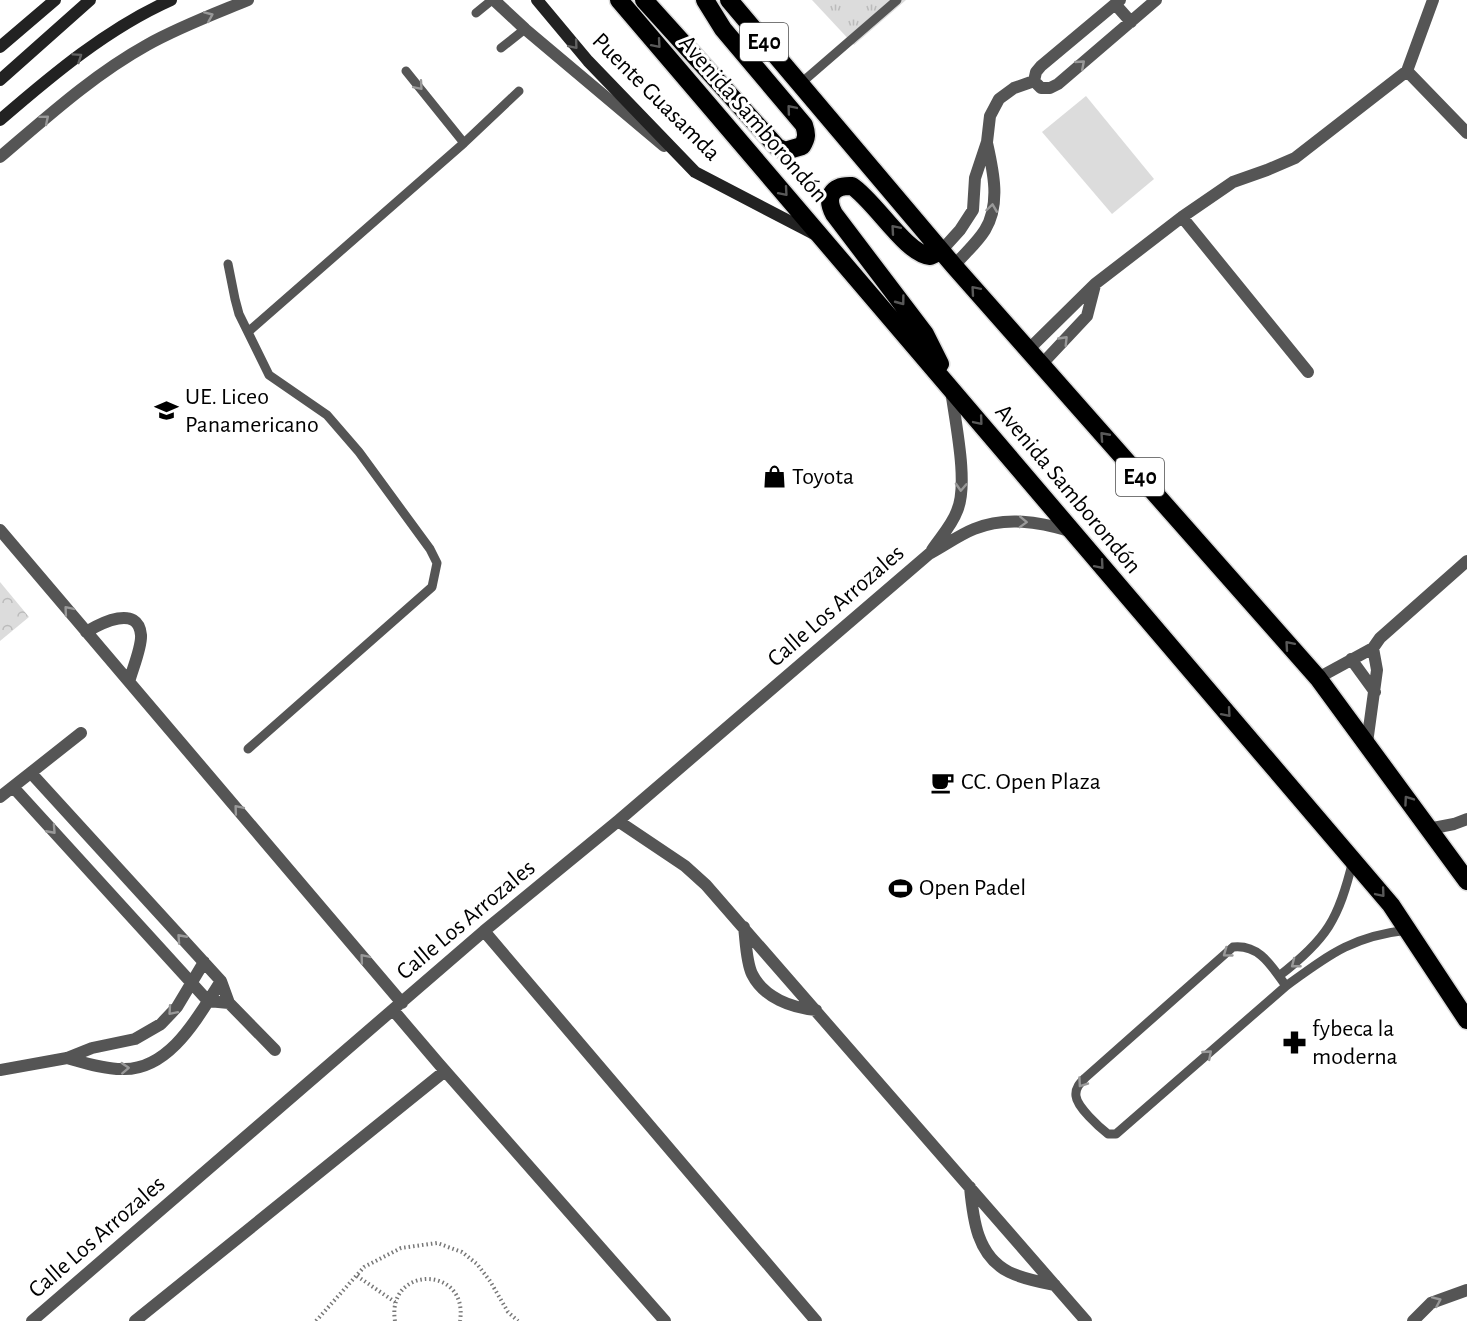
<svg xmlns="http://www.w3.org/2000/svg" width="1467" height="1321" font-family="'Alegreya Sans',sans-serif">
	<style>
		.grass { fill: #dcdcdc }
		.forest { fill: url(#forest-crowns) }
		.park { fill: url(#park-tufts) }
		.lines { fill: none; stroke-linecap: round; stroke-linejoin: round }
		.highway-casing { stroke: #dbdbdb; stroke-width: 21 }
		.path { stroke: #777; stroke-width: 4; stroke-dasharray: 1.5 3; stroke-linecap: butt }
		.lane { stroke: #555; stroke-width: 9 }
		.street { stroke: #555; stroke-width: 12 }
		.secondary { stroke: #222; stroke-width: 12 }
		.highway { stroke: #000; stroke-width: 18 }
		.oneway { stroke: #999 }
		.oneway2 { stroke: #595959 }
		.oneway3 { stroke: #646464 }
		.labels { text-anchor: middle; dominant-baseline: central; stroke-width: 6; stroke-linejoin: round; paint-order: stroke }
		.shield { fill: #fff; stroke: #4c4c4c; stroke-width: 1.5 }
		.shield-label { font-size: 22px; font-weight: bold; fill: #000 }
		.street-label { font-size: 24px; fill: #000; stroke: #fff }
		.poi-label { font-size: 24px; fill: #000; stroke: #fff; text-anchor: start }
	</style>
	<defs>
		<pattern id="forest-crowns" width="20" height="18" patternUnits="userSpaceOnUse" patternTransform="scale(1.5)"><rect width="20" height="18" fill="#dcdcdc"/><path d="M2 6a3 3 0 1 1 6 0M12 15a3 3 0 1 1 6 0" fill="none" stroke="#bbb"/></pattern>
		<pattern id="park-tufts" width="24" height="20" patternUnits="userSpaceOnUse" patternTransform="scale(1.5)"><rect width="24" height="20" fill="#dcdcdc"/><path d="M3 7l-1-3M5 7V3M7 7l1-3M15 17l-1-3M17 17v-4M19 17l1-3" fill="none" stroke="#bbb"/></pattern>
	</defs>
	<rect width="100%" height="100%" fill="#fff"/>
	<path class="grass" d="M 1086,96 L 1154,179 L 1112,214 L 1042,132 Z"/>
	<path class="forest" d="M 0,582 L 29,617 L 0,641 Z"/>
	<path class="park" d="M 812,0 L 906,0 L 854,45 Z"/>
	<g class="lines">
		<defs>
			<path id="highway" d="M 619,0 L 1391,905 L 1467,1020
				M 644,0 L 777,147 L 785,151 L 802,146 C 807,138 807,134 804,125 L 723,29 L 705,0
				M 729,0 L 954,266 L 1318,678 L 1467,881
				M 940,364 L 925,334 L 834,214 C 825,197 832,185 852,186 C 875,201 906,254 930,256 L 941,251"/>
		</defs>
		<use href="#highway" class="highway-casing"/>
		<path class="path" d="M 357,1276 L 395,1302
			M 316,1321 L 364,1267 L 401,1248 L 437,1243 L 462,1252 L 477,1264 L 490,1281 L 508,1312 L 518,1321
			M 395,1321 C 386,1265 469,1265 460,1321"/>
		<path class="lane" d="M 476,13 L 492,0
			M 501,48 L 525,29
			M 406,71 L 464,143
			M 800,84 L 897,0
			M 228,264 L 235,299 L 239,314 L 269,375 L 327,415 L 359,452 L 430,549 L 437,563 L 432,587 L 248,749
			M 248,332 L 464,143 L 519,91
			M 1279,976 C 1327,939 1339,919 1353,860
			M 1286,986 C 1272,967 1260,944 1233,947 L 1085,1078 C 1080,1083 1075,1088 1076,1096 C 1077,1107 1099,1127 1108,1134 L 1116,1134 L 1286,986 C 1330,954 1353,936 1408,930"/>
		<path class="street" d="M 494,0 L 525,29 L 664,146
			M 1115,4 L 1131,22
			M 1407,71 L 1467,133
			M 1034,81 L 1041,88 L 1050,88 L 1058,84 L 1156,0
			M 1034,81 L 1036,72 L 1041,66 L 1120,0
			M 0,157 C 47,117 93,75 147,45 C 179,27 214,14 248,0
			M 1182,217 L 1308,372
			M 941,251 L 960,230 L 973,210 L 975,178 L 987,142 L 990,116 L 999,99 L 1014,88 L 1034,81
			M 954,266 C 964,254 977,243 985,230 C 1001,204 993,170 987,143
			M 1028,350 L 1095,284 L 1182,217 L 1233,182 L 1267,170 L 1295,158 L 1407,71 L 1433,0
			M 1041,365 L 1087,316 L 1095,285
			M 0,530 L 402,1003
			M 932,550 C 940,538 952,525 957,511 C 969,484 955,421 951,390
			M 86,632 C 101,623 138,604 141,635 C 142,647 132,670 129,682
			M 1351,659 L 1375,692
			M 1318,678 L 1373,648 L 1380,638 L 1467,561
			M 1367,743 L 1377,670 L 1373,648
			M 31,773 L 221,981 L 229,1003 L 275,1050
			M 13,787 L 208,1001 L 229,1003
			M 0,797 L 81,733
			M 618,821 L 685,866 L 706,885 L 1086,1321
			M 1428,829 L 1454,824 L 1467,819
			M 744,927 C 746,942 746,961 752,974 C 764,998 792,1008 816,1010
			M 484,931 L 816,1321
			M 393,1010 L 439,1064 L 665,1321
			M 67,1058 C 85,1063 104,1069 122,1069 C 170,1071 199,1015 221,981
			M 0,1070 L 67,1058 L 92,1048 L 135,1039 L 161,1024 L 177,1007 L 204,962
			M 970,1187 C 973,1219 977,1256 1009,1272 C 1023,1279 1040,1282 1055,1285
			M 32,1321 L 484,931 L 618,821 L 929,554 C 944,546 959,535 974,529 C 1006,516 1039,522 1070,531
			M 135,1321 L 445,1071
			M 1413,1321 L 1431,1303 L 1467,1290"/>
		<path class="secondary" d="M 537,0 L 588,61 L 695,172 L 814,234
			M 0,47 L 55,0
			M 0,80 L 90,0
			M 0,120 C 52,75 108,28 171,0"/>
		<use href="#highway" class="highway"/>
	</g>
	<defs><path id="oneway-chevron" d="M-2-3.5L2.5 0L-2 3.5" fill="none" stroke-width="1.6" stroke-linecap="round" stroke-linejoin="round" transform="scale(1.5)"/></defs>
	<g class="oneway">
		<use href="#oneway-chevron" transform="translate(209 16) rotate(-23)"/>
		<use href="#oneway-chevron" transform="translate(1081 64) rotate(-41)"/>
		<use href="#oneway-chevron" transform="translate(419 86) rotate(49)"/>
		<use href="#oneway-chevron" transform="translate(45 119) rotate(-40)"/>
		<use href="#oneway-chevron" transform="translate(992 208) rotate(-82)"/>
		<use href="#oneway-chevron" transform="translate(1064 340) rotate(-46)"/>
		<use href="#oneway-chevron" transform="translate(961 487) rotate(93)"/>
		<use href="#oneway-chevron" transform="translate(1023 522) rotate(2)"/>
		<use href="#oneway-chevron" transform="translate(68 610) rotate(-130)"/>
		<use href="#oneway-chevron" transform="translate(238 809) rotate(-130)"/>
		<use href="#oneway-chevron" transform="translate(52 830) rotate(48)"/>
		<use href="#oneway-chevron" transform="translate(181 938) rotate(-132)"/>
		<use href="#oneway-chevron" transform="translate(1227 953) rotate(144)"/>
		<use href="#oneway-chevron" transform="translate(364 958) rotate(-130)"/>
		<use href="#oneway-chevron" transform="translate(1295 964) rotate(142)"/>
		<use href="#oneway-chevron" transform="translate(172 1011) rotate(131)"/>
		<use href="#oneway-chevron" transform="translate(1208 1054) rotate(-41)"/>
		<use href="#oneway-chevron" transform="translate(125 1068) rotate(-3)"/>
		<use href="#oneway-chevron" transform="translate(1082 1083) rotate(125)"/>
		<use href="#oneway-chevron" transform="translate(1437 1301) rotate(-24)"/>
	</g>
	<g class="oneway2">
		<use href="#oneway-chevron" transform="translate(657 44) rotate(49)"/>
		<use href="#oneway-chevron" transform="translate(791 109) rotate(-130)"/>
		<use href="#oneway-chevron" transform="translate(784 192) rotate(49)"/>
		<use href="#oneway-chevron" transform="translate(895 229) rotate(-131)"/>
		<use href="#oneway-chevron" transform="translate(975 290) rotate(-131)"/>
		<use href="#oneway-chevron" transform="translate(901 301) rotate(53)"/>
		<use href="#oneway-chevron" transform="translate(979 421) rotate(50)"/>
		<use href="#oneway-chevron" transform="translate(1104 436) rotate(-132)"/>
		<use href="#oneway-chevron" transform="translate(1100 565) rotate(49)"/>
		<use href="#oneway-chevron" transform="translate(1289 645) rotate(-131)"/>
		<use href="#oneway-chevron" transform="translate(1227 713) rotate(49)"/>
		<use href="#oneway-chevron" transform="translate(1408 800) rotate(-125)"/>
		<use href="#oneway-chevron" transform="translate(1381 893) rotate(50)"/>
	</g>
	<g class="oneway3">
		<use href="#oneway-chevron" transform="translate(574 45) rotate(50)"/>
		<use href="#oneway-chevron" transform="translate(78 57) rotate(-34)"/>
	</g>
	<defs>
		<symbol id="school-bare" viewBox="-9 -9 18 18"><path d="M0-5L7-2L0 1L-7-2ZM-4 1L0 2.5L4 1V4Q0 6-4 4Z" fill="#000" stroke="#fff" stroke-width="2.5" paint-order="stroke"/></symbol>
		<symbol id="shop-bare" viewBox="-9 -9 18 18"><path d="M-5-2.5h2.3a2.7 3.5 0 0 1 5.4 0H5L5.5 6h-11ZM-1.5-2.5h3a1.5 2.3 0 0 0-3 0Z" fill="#000" stroke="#fff" stroke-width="2.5" paint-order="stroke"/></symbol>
		<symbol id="cafe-bare" viewBox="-9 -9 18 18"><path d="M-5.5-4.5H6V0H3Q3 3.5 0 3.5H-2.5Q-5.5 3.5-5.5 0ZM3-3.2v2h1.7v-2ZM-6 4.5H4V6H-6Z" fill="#000" stroke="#fff" stroke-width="2.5" paint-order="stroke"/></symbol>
		<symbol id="stadium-bare" viewBox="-9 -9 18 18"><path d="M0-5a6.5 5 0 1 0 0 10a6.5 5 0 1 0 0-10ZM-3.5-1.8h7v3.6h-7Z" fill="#000" stroke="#fff" stroke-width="2.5" paint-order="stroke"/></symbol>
		<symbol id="pharmacy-bare" viewBox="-9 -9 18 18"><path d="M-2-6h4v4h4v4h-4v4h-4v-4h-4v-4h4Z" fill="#000" stroke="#fff" stroke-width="2.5" paint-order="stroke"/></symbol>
	</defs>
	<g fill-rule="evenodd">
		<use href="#school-bare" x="150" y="394" width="33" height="33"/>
		<use href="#shop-bare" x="758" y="460" width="33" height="33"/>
		<use href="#cafe-bare" x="926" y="766" width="33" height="33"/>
		<use href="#stadium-bare" x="884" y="872" width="33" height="33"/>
		<use href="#pharmacy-bare" x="1278" y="1026" width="33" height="33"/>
	</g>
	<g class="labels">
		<g class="shield">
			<rect x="740" y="23" width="48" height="38" rx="4.5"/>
			<rect x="1116" y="458" width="48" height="38" rx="4.5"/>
		</g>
		<g class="shield-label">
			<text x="764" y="42">E40</text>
			<text x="1140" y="477">E40</text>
		</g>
		<g class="street-label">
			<text transform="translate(656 97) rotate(45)">Puente Guasamda</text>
			<text transform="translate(753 119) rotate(49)">Avenida Samborondón</text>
			<text transform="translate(1068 489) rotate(50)">Avenida Samborondón</text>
			<text transform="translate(836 606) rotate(-41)">Calle Los Arrozales</text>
			<text transform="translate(466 920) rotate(-40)">Calle Los Arrozales</text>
			<text transform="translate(97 1237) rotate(-41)">Calle Los Arrozales</text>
		</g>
		<g class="poi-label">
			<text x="185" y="397">UE. Liceo<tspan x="185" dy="28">Panamericano</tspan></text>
			<text x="792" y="477">Toyota</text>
			<text x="961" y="782">CC. Open Plaza</text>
			<text x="919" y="888">Open Padel</text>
			<text x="1312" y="1029">fybeca la<tspan x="1312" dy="28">moderna</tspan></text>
		</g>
	</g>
</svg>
